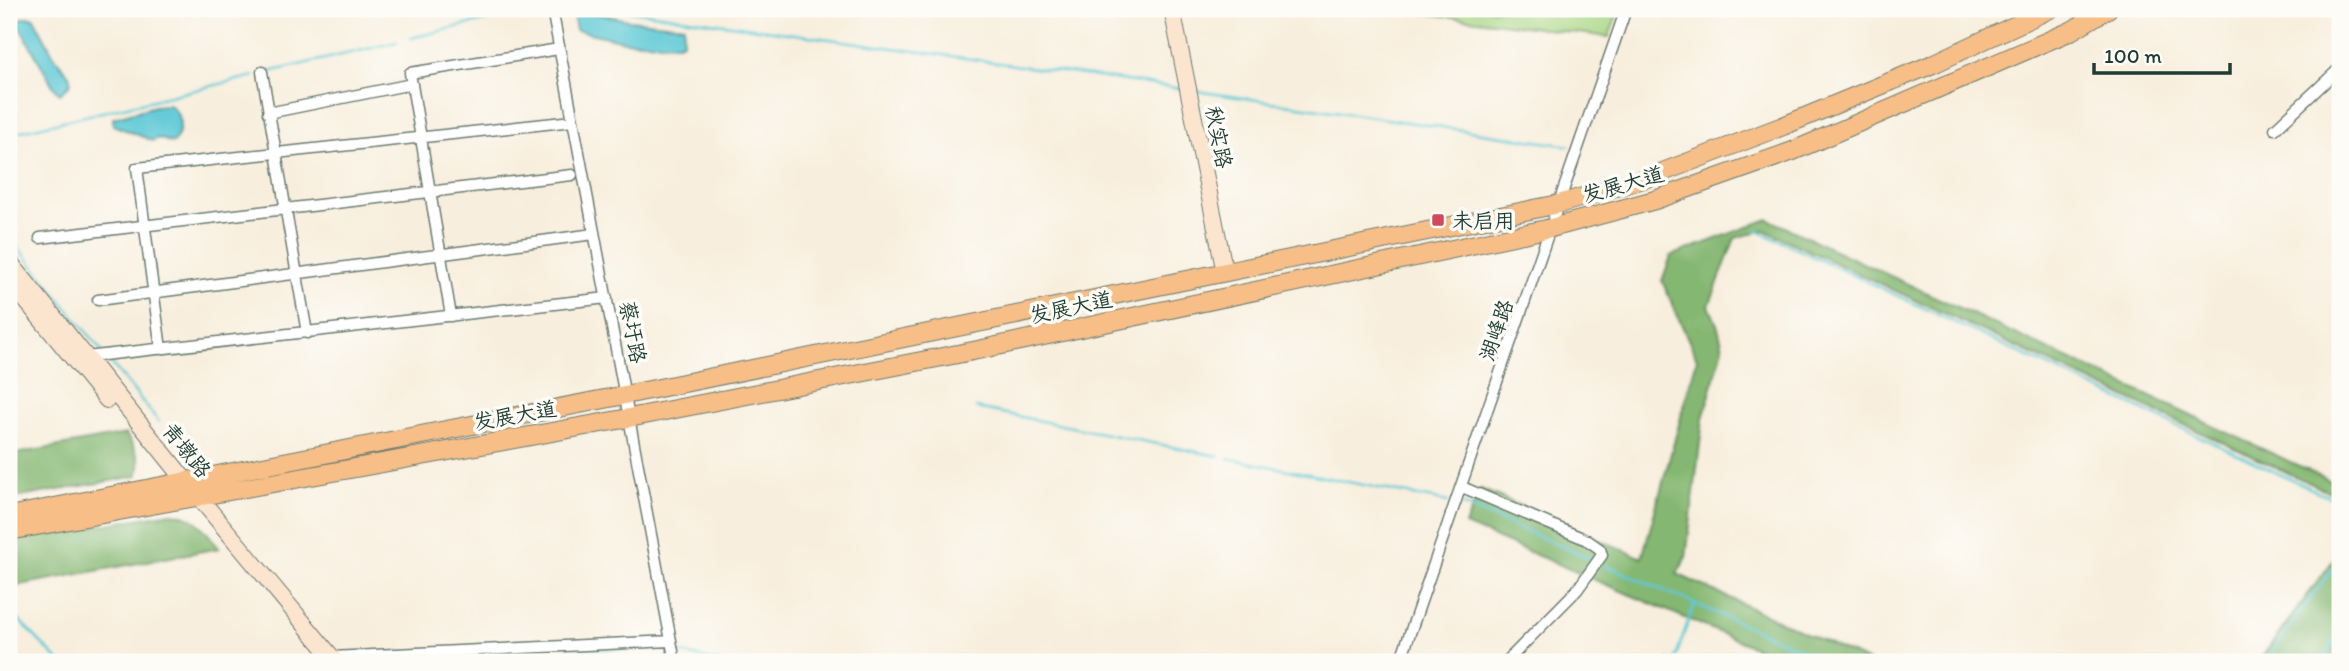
<svg xmlns="http://www.w3.org/2000/svg" width="2349" height="671" font-family="Itim,'LXGW WenKai TC',sans-serif">
	<style>
		.green { fill: #a6d683; stroke: #628a5c; stroke-width: 2 }
		.forest { fill: #84b771; stroke: #527a52; stroke-width: 2 }
		.water { fill: #5ec9d6; stroke: #3e8385; stroke-width: 2 }
		.lines { fill: none; stroke-linecap: round; stroke-linejoin: round }
		.stream { stroke: #5ec9d6; stroke-width: 2.5 }
		.street-casing { stroke: #6b7b6f; stroke-width: 13 }
		.secondary-casing { stroke: #6b7b6f; stroke-width: 18 }
		.primary-casing { stroke: #6b7b6f; stroke-width: 20 }
		.street { stroke: #fff; stroke-width: 10 }
		.secondary { stroke: #fce5cf; stroke-width: 16 }
		.primary { stroke: #f7be88; stroke-width: 18 }
		.poi-dot { fill: #d1495b; stroke: #fdfcf7; stroke-width: 2.5 }
		.labels { text-anchor: middle; dominant-baseline: central; stroke-width: 7; stroke-linejoin: round; paint-order: stroke }
		.street-label { font-size: 21px; fill: #1f3d34; stroke: #fdfcf7 }
		.poi-label { font-size: 21px; fill: #1f3d34; stroke: #fdfcf7; text-anchor: start }
	</style>
	<rect width="100%" height="100%" fill="#fdfcf7"/>
	<filter id="ink" filterUnits="userSpaceOnUse"><feTurbulence type="fractalNoise" baseFrequency=".0143" numOctaves="2"/><feDisplacementMap in="SourceGraphic" scale="14" xChannelSelector="R" yChannelSelector="G"/><feConvolveMatrix kernelMatrix="1 2 1 2 8 2 1 2 1" color-interpolation-filters="sRGB"/></filter>
	<filter id="wash" filterUnits="userSpaceOnUse"><feTurbulence type="fractalNoise" baseFrequency=".00686" numOctaves="4" result="noise"/><feDisplacementMap in="SourceGraphic" scale="28" xChannelSelector="R" yChannelSelector="G"/><feGaussianBlur stdDeviation="1.57" result="paint"/><feColorMatrix in="noise" values="0 0 0 0 0 0 0 0 0 0 0 0 0 0 0 0 0 1.4 0 .05"/><feComposite in="paint" operator="in"/></filter>
	<g filter="url(#wash)">
		<rect width="100%" height="100%" fill="#f8eedd"/>
		<path class="green" d="M 1420,9 L 1619,9 L 1609,37 L 1414,12 Z"/>
		<path class="forest" d="M 1768,219 L 2340,485 L 2340,497 L 1764,230 L 1735,238 L 1709,306 L 1718,327 L 1723,348 L 1703,419 L 1686,558 L 1677,574 L 1869,662 L 1789,662 L 1465,525 L 1481,489 L 1642,558 L 1697,359 L 1662,281 L 1671,256 Z
			M 126,434 C 133,447 144,460 137,476 L 9,499 L 9,455 Z
			M 171,513 C 196,514 205,530 219,548 L 9,587 L 9,541 Z
			M 2340,551 L 2340,662 L 2258,662 Z"/>
		<path class="water" d="M 572,9 L 629,20 L 684,26 L 683,42 L 678,44 L 624,41 L 576,30 Z
			M 28,17 L 34,18 L 54,56 L 69,75 L 71,83 L 60,94 L 53,86 L 18,24 L 20,19 Z
			M 170,105 C 182,115 183,131 173,143 L 158,138 L 153,141 L 113,125 L 113,118 L 155,106 Z"/>
		<g class="lines">
			<path class="stream" d="M 618,9 L 1183,89
				M 411,38 L 533,9
				M 269,72 L 397,42
				M 1196,91 L 1570,146
				M 9,134 L 254,76
				M 1756,230 L 2340,502
				M 9,236 L 102,351
				M 108,359 L 159,422
				M 976,408 L 1218,456
				M 1228,458 L 1448,502
				M 1464,505 L 1591,559
				M 1605,565 L 1830,662
				M 9,610 L 60,662
				M 681,653 L 720,662
				M 1676,657 L 1694,604
				M 350,662 L 652,648 L 664,650
				M 2264,662 L 2340,559
				M 2322,662 L 2340,631"/>
		</g>
	</g>
	<g filter="url(#ink)">
		<g class="lines">
			<defs>
				<path id="street" d="M 552,9 L 675,662
					M 262,72 L 307,333
					M 268,113 L 412,84
					M 2275,129 L 2340,68
					M 40,238 L 572,175
					M 98,300 L 594,234
					M 451,316 L 410,73 L 559,49
					M 161,349 L 137,168 L 573,121
					M 86,357 L 607,298
					M 1462,487 L 1587,540 L 1600,549 L 1602,555 L 1577,590 L 1506,662
					M 331,657 L 671,641
					M 1400,662 L 1626,9
					M 1666,662 L 1667,660 L 1671,662"/>
				<path id="secondary" d="M 1172,9 L 1225,273
					M 9,261 L 197,495 L 336,662
					M 9,280 L 107,400"/>
				<path id="primary" d="M 9,516 L 625,395 L 1559,204 L 1647,178 L 1783,126 L 1933,64 L 2050,9
					M 9,531 L 629,418 L 973,351 L 1551,228 L 1655,200 L 1793,151 L 2071,31 L 2108,9"/>
			</defs>
			<use href="#street" class="street-casing"/>
			<use href="#secondary" class="secondary-casing"/>
			<use href="#primary" class="primary-casing"/>
			<use href="#street" class="street"/>
			<use href="#secondary" class="secondary"/>
			<use href="#primary" class="primary"/>
		</g>
	</g>
	<rect class="poi-dot" x="1431" y="213" width="14" height="14" rx="3.5"/>
	<g class="labels">
		<g class="street-label">
			<text transform="translate(1219 137) rotate(79)">秋实路</text>
			<text transform="translate(1623 184) rotate(-16)">发展大道</text>
			<text transform="translate(1071 307) rotate(-12)">发展大道</text>
			<text transform="translate(1496 330) rotate(-71)">湖峰路</text>
			<text transform="translate(633 332) rotate(79)">蔡圩路</text>
			<text transform="translate(515 415) rotate(-10)">发展大道</text>
			<text transform="translate(187 450) rotate(51)">青墩路</text>
		</g>
		<g class="poi-label">
			<text x="1452" y="220">未启用</text>
		</g>
	</g>
	<rect width="2349" height="671" fill="none" stroke="#fdfcf7" stroke-width="35"/>
	<path d="M2094 63v10h136v-10" fill="none" stroke="#1f3d34" stroke-width="3.5"/>
	<text x="2104" y="63" font-size="21" fill="#1f3d34" stroke="#fdfcf7" stroke-width="5" paint-order="stroke">100 m</text>
</svg>
